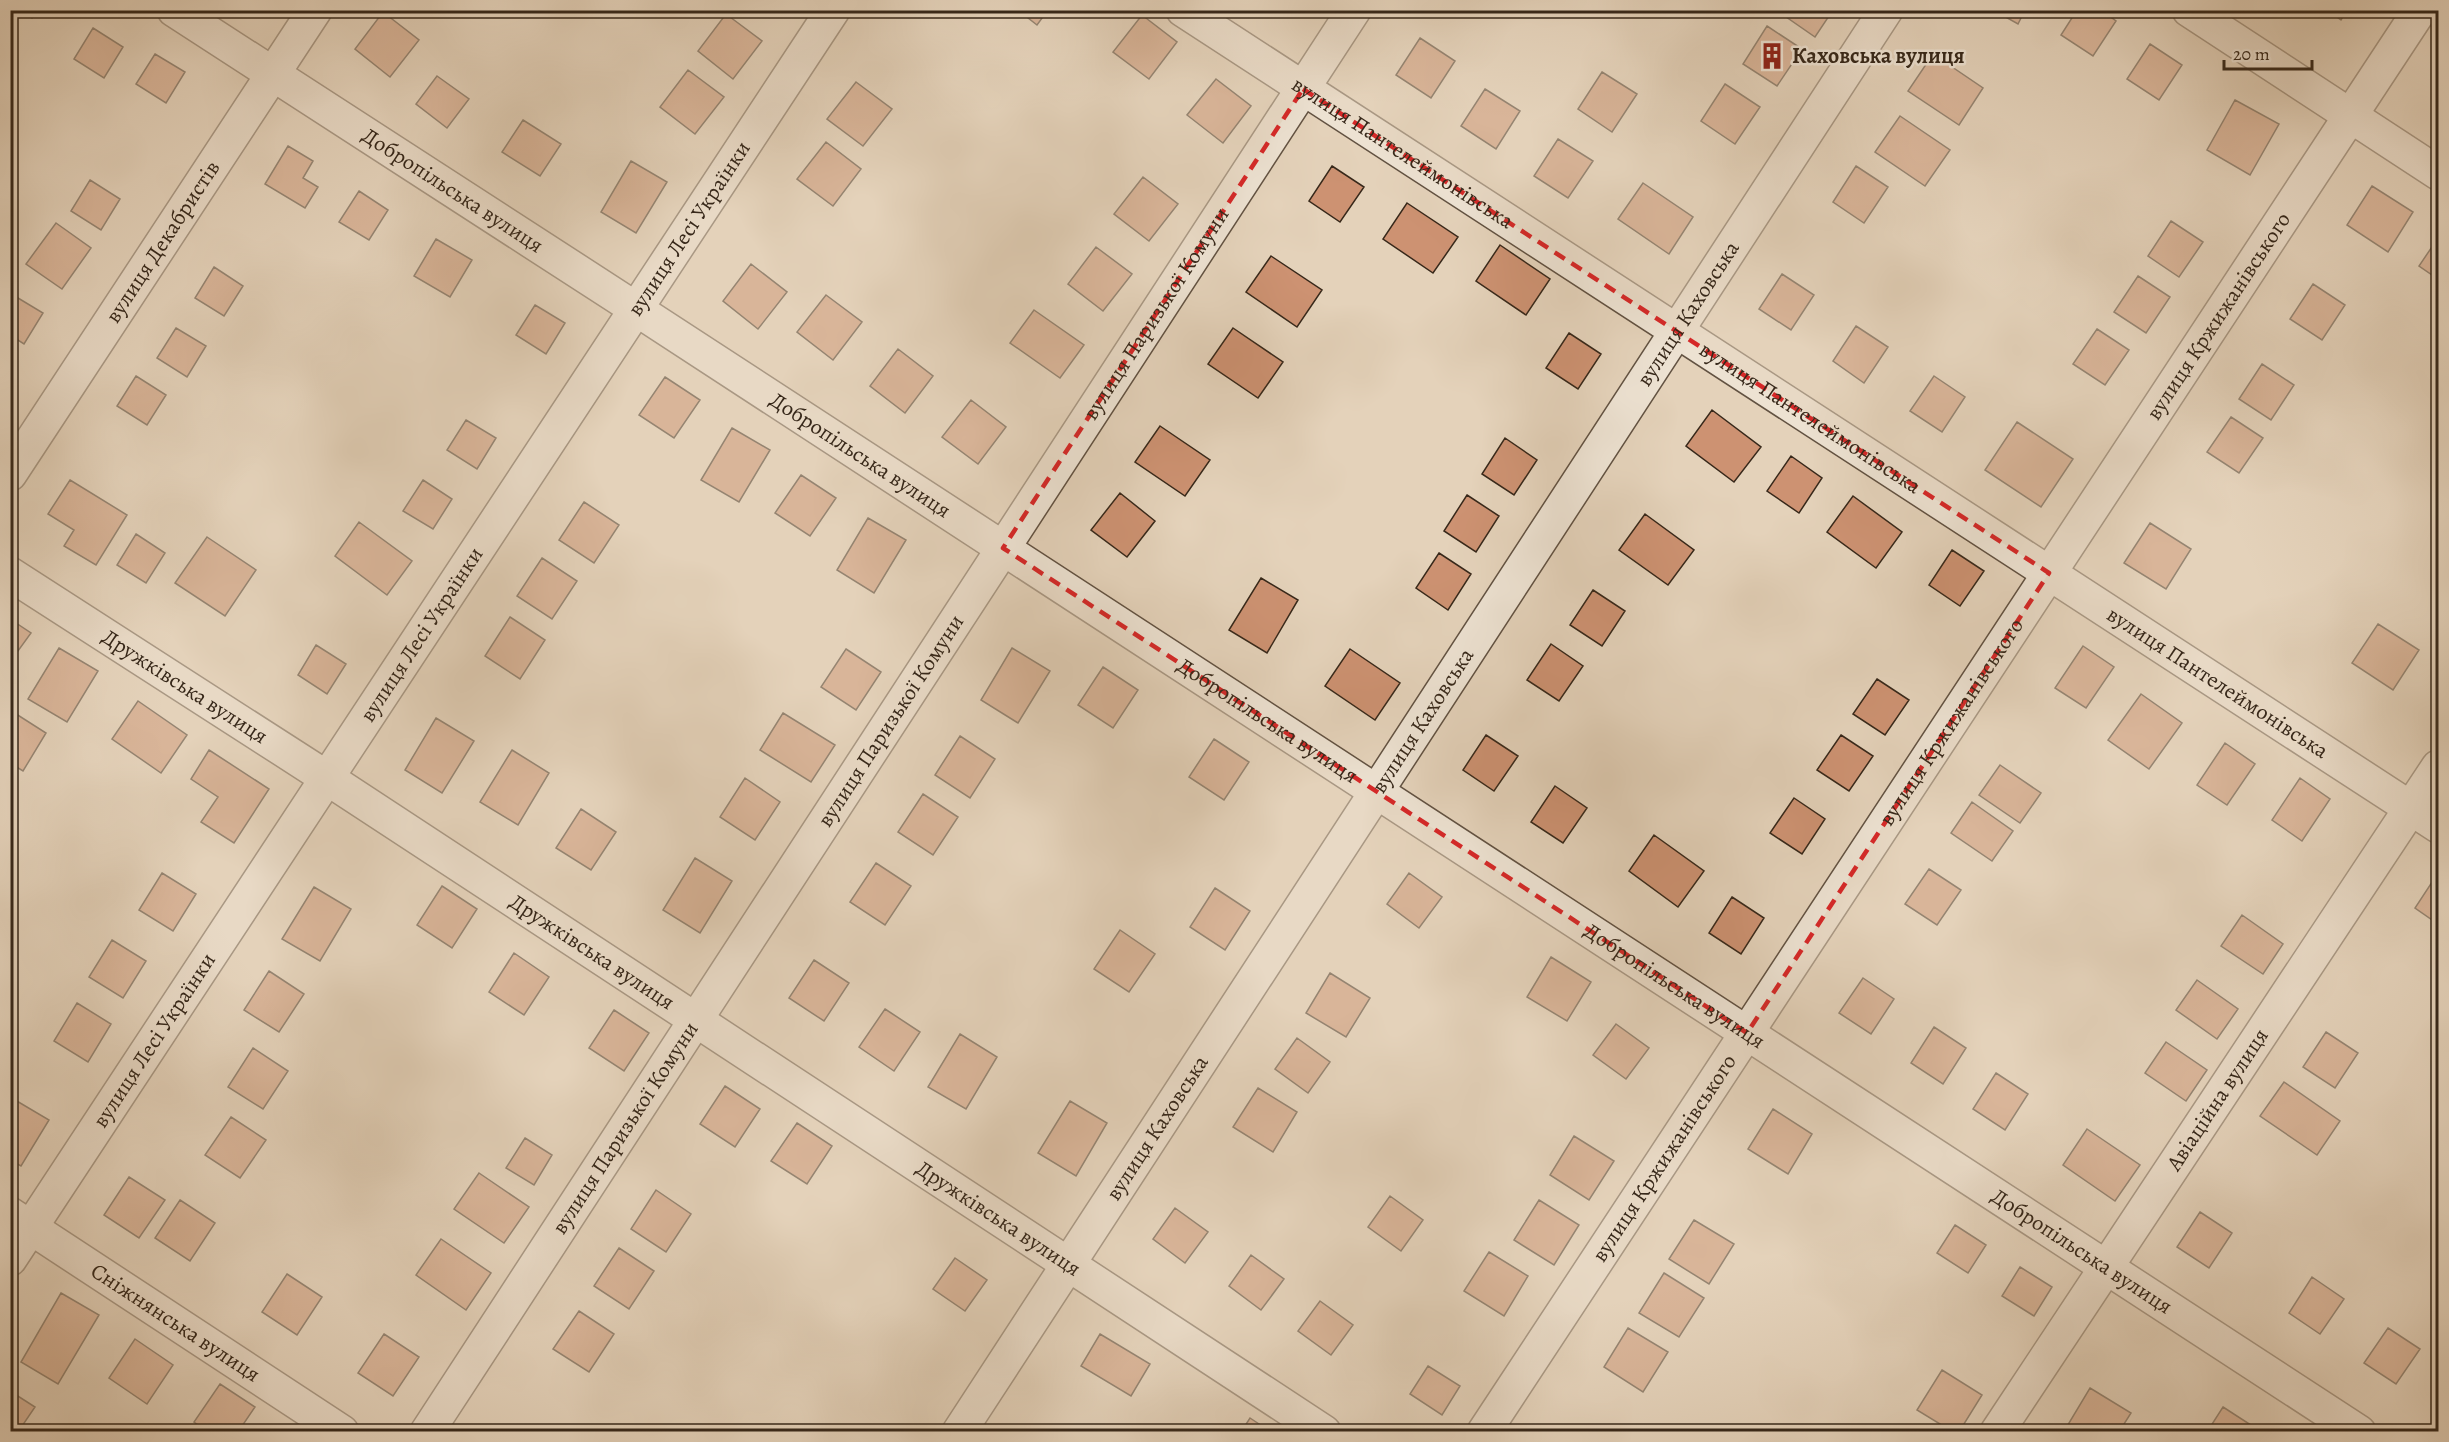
<svg xmlns="http://www.w3.org/2000/svg" width="2449" height="1442" font-family="Alegreya,serif">
	<style>
		.building { fill: #cd9272; stroke: #37281a; stroke-width: 1.5 }
		.lines { fill: none; stroke-linecap: round; stroke-linejoin: round }
		.street-casing { stroke: #625242; stroke-width: 36 }
		.street { stroke: #ede2d2; stroke-width: 33 }
		.marked { fill: none; stroke: #d62828; stroke-width: 4.5; stroke-dasharray: 12 8; stroke-linejoin: round }
		.labels { text-anchor: middle; dominant-baseline: central; stroke-width: 5; stroke-linejoin: round; paint-order: stroke }
		.poi-label { font-size: 22px; font-weight: bold; fill: #37281a; stroke: #ede2d2; text-anchor: start }
		.street-label { font-size: 22px; fill: #37281a; stroke: #ede2d2 }
	</style>
	<rect width="100%" height="100%" fill="#e4d2ba"/>
	<filter id="stains"><feTurbulence type="fractalNoise" baseFrequency=".00333" numOctaves="4"/><feColorMatrix values="0 0 0 0 .2 0 0 0 0 .09 0 0 0 0 .02 0 0 0 .5 -.17"/></filter>
	<radialGradient id="worn" r=".72"><stop offset=".6" stop-color="#630" stop-opacity="0"/><stop offset="1" stop-color="#630" stop-opacity=".3"/></radialGradient>
	<path class="building" d="M 20,10 L 37,10 L 32,18 Z
		M 1018,10 L 1048,10 L 1037,25 Z
		M 1776,10 L 1833,10 L 1815,37 Z
		M 1993,10 L 2025,10 L 2018,24 Z
		M 2077,10 L 2101,10 L 2116,21 L 2093,56 L 2061,35 Z
		M 2327,10 L 2347,10 L 2341,20 Z
		M 383,12 L 419,40 L 390,77 L 355,49 Z
		M 726,14 L 762,41 L 733,79 L 698,51 Z
		M 1142,15 L 1177,42 L 1149,79 L 1113,52 Z
		M 1767,26 L 1802,49 L 1777,86 L 1743,64 Z
		M 93,28 L 123,47 L 104,78 L 74,59 Z
		M 1420,38 L 1455,61 L 1431,98 L 1396,75 Z
		M 2150,44 L 2182,65 L 2159,100 L 2127,79 Z
		M 155,54 L 185,72 L 166,103 L 136,84 Z
		M 1933,54 L 1983,88 L 1959,125 L 1908,91 Z
		M 688,70 L 724,97 L 695,134 L 660,107 Z
		M 1602,72 L 1637,94 L 1612,132 L 1578,109 Z
		M 437,76 L 469,99 L 447,128 L 416,104 Z
		M 1216,79 L 1251,106 L 1223,143 L 1187,115 Z
		M 856,82 L 892,109 L 863,146 L 827,119 Z
		M 1725,84 L 1760,107 L 1735,144 L 1701,121 Z
		M 1485,89 L 1520,111 L 1496,149 L 1461,126 Z
		M 2235,100 L 2279,124 L 2250,175 L 2207,150 Z
		M 1900,116 L 1950,150 L 1925,186 L 1875,152 Z
		M 523,120 L 561,144 L 540,176 L 502,152 Z
		M 1558,139 L 1593,161 L 1568,198 L 1534,176 Z
		M 826,142 L 861,169 L 833,206 L 797,179 Z
		M 288,146 L 313,161 L 303,178 L 318,187 L 305,208 L 265,184 Z
		M 631,161 L 667,182 L 636,233 L 601,212 Z
		M 1332,166 L 1364,187 L 1340,222 L 1309,201 Z
		M 1856,166 L 1888,187 L 1864,223 L 1833,202 Z
		M 1143,177 L 1178,204 L 1149,241 L 1114,214 Z
		M 90,180 L 120,199 L 101,230 L 71,211 Z
		M 1643,183 L 1693,217 L 1669,254 L 1618,219 Z
		M 2372,186 L 2413,212 L 2388,252 L 2347,225 Z
		M 359,191 L 388,210 L 369,240 L 339,222 Z
		M 1407,203 L 1458,237 L 1433,273 L 1383,239 Z
		M 2171,221 L 2203,242 L 2179,277 L 2148,256 Z
		M 56,223 L 91,248 L 62,289 L 26,264 Z
		M 2438,238 L 2438,279 L 2419,266 Z
		M 436,239 L 472,260 L 450,297 L 414,276 Z
		M 1500,245 L 1550,279 L 1526,315 L 1476,281 Z
		M 1096,247 L 1132,274 L 1103,311 L 1068,284 Z
		M 1271,256 L 1322,290 L 1297,327 L 1246,292 Z
		M 751,264 L 787,292 L 758,329 L 723,301 Z
		M 214,267 L 243,286 L 224,316 L 195,298 Z
		M 1782,274 L 1814,295 L 1791,330 L 1759,309 Z
		M 2138,276 L 2170,297 L 2146,333 L 2114,312 Z
		M 2313,284 L 2345,305 L 2322,340 L 2290,319 Z
		M 13,295 L 43,313 L 24,344 L 10,335 L 10,299 Z
		M 826,295 L 862,322 L 833,360 L 797,332 Z
		M 535,305 L 565,323 L 546,354 L 516,335 Z
		M 1034,310 L 1084,345 L 1060,378 L 1010,343 Z
		M 1856,326 L 1888,347 L 1864,383 L 1833,361 Z
		M 176,328 L 206,346 L 187,377 L 157,358 Z
		M 1233,328 L 1283,362 L 1258,398 L 1208,364 Z
		M 2097,329 L 2129,350 L 2105,385 L 2073,364 Z
		M 1569,333 L 1601,354 L 1578,389 L 1546,368 Z
		M 898,349 L 933,376 L 905,413 L 870,386 Z
		M 2262,364 L 2294,385 L 2271,420 L 2239,399 Z
		M 136,376 L 166,395 L 147,425 L 117,406 Z
		M 1934,376 L 1965,397 L 1942,432 L 1910,411 Z
		M 665,377 L 700,400 L 674,438 L 639,415 Z
		M 971,400 L 1006,427 L 978,464 L 942,437 Z
		M 1712,410 L 1761,447 L 1734,482 L 1686,446 Z
		M 2231,417 L 2263,438 L 2239,473 L 2207,452 Z
		M 466,420 L 496,438 L 477,469 L 447,450 Z
		M 2017,422 L 2073,459 L 2041,507 L 1985,470 Z
		M 1160,426 L 1210,460 L 1185,496 L 1135,462 Z
		M 732,428 L 770,450 L 739,502 L 701,480 Z
		M 1505,438 L 1537,460 L 1514,495 L 1482,474 Z
		M 1791,456 L 1822,478 L 1799,513 L 1767,491 Z
		M 801,475 L 836,498 L 810,536 L 775,513 Z
		M 70,480 L 127,515 L 96,565 L 64,546 L 74,530 L 48,514 Z
		M 423,480 L 452,499 L 433,529 L 403,511 Z
		M 1120,493 L 1155,521 L 1127,557 L 1091,530 Z
		M 1467,495 L 1499,516 L 1476,552 L 1444,531 Z
		M 1853,496 L 1902,532 L 1876,568 L 1827,532 Z
		M 584,502 L 619,525 L 594,563 L 559,540 Z
		M 1645,514 L 1694,550 L 1668,585 L 1619,550 Z
		M 868,518 L 906,540 L 874,593 L 837,570 Z
		M 359,522 L 412,561 L 387,595 L 335,556 Z
		M 2150,523 L 2191,549 L 2166,589 L 2124,563 Z
		M 136,534 L 165,553 L 146,583 L 117,565 Z
		M 207,537 L 256,570 L 225,616 L 175,583 Z
		M 1952,550 L 1984,571 L 1960,606 L 1929,585 Z
		M 1439,553 L 1471,574 L 1448,610 L 1416,588 Z
		M 542,558 L 577,581 L 552,619 L 517,596 Z
		M 1261,578 L 1298,600 L 1267,653 L 1229,630 Z
		M 1593,590 L 1625,611 L 1602,646 L 1570,625 Z
		M 510,617 L 545,640 L 520,679 L 485,656 Z
		M 10,619 L 31,633 L 10,662 Z
		M 2378,624 L 2419,650 L 2393,690 L 2352,663 Z
		M 1551,644 L 1583,666 L 1559,701 L 1527,680 Z
		M 316,645 L 346,664 L 327,694 L 298,675 Z
		M 2083,646 L 2114,667 L 2086,708 L 2055,688 Z
		M 59,648 L 98,671 L 67,722 L 28,699 Z
		M 1012,648 L 1050,671 L 1018,723 L 981,700 Z
		M 846,649 L 881,672 L 856,710 L 821,687 Z
		M 1350,649 L 1400,683 L 1375,720 L 1325,686 Z
		M 1103,667 L 1138,690 L 1113,728 L 1078,705 Z
		M 1877,679 L 1909,700 L 1885,735 L 1853,714 Z
		M 2141,694 L 2182,723 L 2149,769 L 2108,740 Z
		M 138,701 L 187,735 L 161,773 L 112,739 Z
		M 13,712 L 46,733 L 23,771 L 10,763 L 10,716 Z
		M 783,713 L 835,745 L 811,782 L 760,750 Z
		M 436,718 L 474,741 L 442,793 L 405,770 Z
		M 1486,735 L 1518,756 L 1494,791 L 1463,770 Z
		M 1841,735 L 1873,756 L 1849,791 L 1817,770 Z
		M 960,736 L 995,759 L 970,798 L 935,775 Z
		M 1214,739 L 1249,762 L 1224,800 L 1189,777 Z
		M 2225,743 L 2255,764 L 2227,805 L 2197,785 Z
		M 209,750 L 269,789 L 234,843 L 201,822 L 218,797 L 191,779 Z
		M 512,750 L 549,773 L 518,825 L 480,802 Z
		M 2000,765 L 2041,793 L 2020,823 L 1979,795 Z
		M 745,778 L 780,802 L 755,840 L 720,817 Z
		M 2300,778 L 2330,799 L 2302,841 L 2272,820 Z
		M 1555,786 L 1587,808 L 1563,843 L 1531,822 Z
		M 923,794 L 958,817 L 933,855 L 898,832 Z
		M 1794,798 L 1825,819 L 1802,854 L 1770,833 Z
		M 1972,802 L 2013,831 L 1992,861 L 1951,833 Z
		M 581,809 L 616,832 L 591,870 L 556,848 Z
		M 1654,835 L 1704,871 L 1678,907 L 1629,871 Z
		M 695,858 L 732,881 L 700,933 L 663,910 Z
		M 876,863 L 911,886 L 885,925 L 850,902 Z
		M 1929,869 L 1961,890 L 1937,925 L 1905,904 Z
		M 162,873 L 196,894 L 173,931 L 139,910 Z
		M 1409,873 L 1442,897 L 1419,928 L 1387,904 Z
		M 2438,873 L 2438,924 L 2415,908 Z
		M 442,886 L 477,909 L 452,948 L 417,925 Z
		M 314,887 L 351,909 L 320,961 L 282,939 Z
		M 1215,888 L 1250,911 L 1225,950 L 1190,927 Z
		M 1732,897 L 1764,918 L 1741,954 L 1709,933 Z
		M 2242,915 L 2283,944 L 2263,974 L 2221,946 Z
		M 1120,930 L 1155,954 L 1129,992 L 1094,969 Z
		M 112,940 L 146,961 L 123,998 L 89,977 Z
		M 514,953 L 549,977 L 524,1015 L 489,992 Z
		M 1551,957 L 1591,982 L 1567,1021 L 1527,997 Z
		M 814,960 L 849,983 L 824,1021 L 789,998 Z
		M 269,971 L 304,994 L 279,1032 L 244,1010 Z
		M 1330,973 L 1370,998 L 1346,1037 L 1306,1013 Z
		M 1863,978 L 1894,999 L 1871,1034 L 1839,1013 Z
		M 2197,980 L 2238,1009 L 2217,1039 L 2176,1010 Z
		M 77,1003 L 111,1024 L 88,1062 L 54,1041 Z
		M 885,1009 L 920,1032 L 894,1071 L 859,1047 Z
		M 614,1010 L 649,1033 L 624,1071 L 589,1048 Z
		M 1616,1024 L 1649,1048 L 1626,1079 L 1593,1055 Z
		M 1934,1027 L 1966,1048 L 1943,1084 L 1911,1063 Z
		M 2326,1032 L 2358,1053 L 2335,1088 L 2303,1067 Z
		M 960,1034 L 997,1057 L 966,1109 L 928,1087 Z
		M 1297,1038 L 1330,1062 L 1308,1093 L 1275,1069 Z
		M 2166,1042 L 2207,1070 L 2186,1101 L 2145,1073 Z
		M 253,1048 L 288,1071 L 263,1109 L 228,1087 Z
		M 1996,1073 L 2028,1094 L 2005,1130 L 1973,1109 Z
		M 2284,1082 L 2340,1121 L 2317,1155 L 2260,1116 Z
		M 725,1086 L 760,1109 L 735,1147 L 700,1124 Z
		M 1258,1088 L 1297,1112 L 1273,1152 L 1233,1127 Z
		M 10,1097 L 49,1120 L 21,1166 L 10,1160 Z
		M 1070,1101 L 1107,1123 L 1076,1176 L 1038,1153 Z
		M 1773,1109 L 1812,1134 L 1788,1174 L 1748,1149 Z
		M 231,1117 L 266,1140 L 240,1178 L 205,1155 Z
		M 797,1123 L 832,1146 L 807,1184 L 771,1161 Z
		M 2087,1129 L 2140,1165 L 2115,1201 L 2063,1165 Z
		M 1574,1136 L 1614,1161 L 1589,1200 L 1550,1175 Z
		M 525,1138 L 552,1155 L 534,1185 L 506,1168 Z
		M 479,1173 L 529,1207 L 504,1243 L 454,1209 Z
		M 129,1177 L 165,1200 L 139,1238 L 104,1215 Z
		M 656,1190 L 691,1214 L 666,1252 L 631,1229 Z
		M 1390,1196 L 1423,1220 L 1401,1251 L 1368,1227 Z
		M 180,1200 L 215,1223 L 190,1261 L 155,1238 Z
		M 1539,1200 L 1579,1225 L 1554,1265 L 1514,1240 Z
		M 1175,1208 L 1208,1232 L 1185,1263 L 1153,1239 Z
		M 2200,1212 L 2232,1233 L 2209,1268 L 2177,1247 Z
		M 1694,1220 L 1734,1244 L 1709,1284 L 1669,1259 Z
		M 1955,1225 L 1986,1245 L 1968,1273 L 1937,1253 Z
		M 441,1239 L 491,1273 L 466,1310 L 416,1275 Z
		M 619,1248 L 654,1271 L 629,1309 L 594,1286 Z
		M 1489,1252 L 1528,1276 L 1504,1316 L 1464,1291 Z
		M 1251,1255 L 1284,1279 L 1261,1310 L 1229,1286 Z
		M 955,1258 L 987,1280 L 965,1311 L 933,1289 Z
		M 2020,1267 L 2052,1287 L 2034,1316 L 2002,1296 Z
		M 1664,1273 L 1704,1298 L 1679,1337 L 1639,1313 Z
		M 287,1274 L 322,1297 L 297,1335 L 262,1312 Z
		M 2312,1277 L 2344,1299 L 2320,1334 L 2289,1313 Z
		M 61,1293 L 99,1315 L 58,1384 L 21,1362 Z
		M 1320,1301 L 1353,1325 L 1331,1355 L 1298,1331 Z
		M 579,1311 L 614,1334 L 589,1372 L 553,1349 Z
		M 1628,1328 L 1668,1352 L 1643,1392 L 1604,1367 Z
		M 2388,1328 L 2420,1349 L 2396,1384 L 2364,1363 Z
		M 384,1334 L 419,1357 L 393,1396 L 358,1373 Z
		M 1100,1334 L 1150,1364 L 1131,1396 L 1081,1366 Z
		M 135,1339 L 173,1365 L 147,1404 L 109,1378 Z
		M 1428,1366 L 1460,1386 L 1442,1415 L 1410,1394 Z
		M 1942,1370 L 1982,1395 L 1959,1432 L 1953,1432 L 1917,1410 Z
		M 220,1384 L 255,1407 L 238,1432 L 208,1432 L 194,1422 Z
		M 2090,1388 L 2131,1413 L 2119,1432 L 2072,1432 L 2066,1428 Z
		M 10,1391 L 35,1407 L 18,1432 L 10,1432 Z
		M 2223,1407 L 2254,1427 L 2251,1432 L 2207,1432 Z
		M 1250,1418 L 1271,1432 L 1241,1432 Z"/>
	<g class="lines">
		<defs>
			<g id="street">
				<path id="s1" d="M 174,10 L 636,309 L 2359,1432"/>
				<path id="s2" d="M 1183,10 L 2438,826"/>
				<path d="M 2189,10 L 2438,173"/>
				<path id="s3" d="M 10,474 L 315,10"/>
				<path id="s4" d="M 10,574 L 327,778 L 1324,1432"/>
				<path id="s5" d="M 10,1214 L 342,1432"/>
				<path id="s6" d="M 10,1259 L 833,10"/>
				<path id="s7" d="M 427,1432 L 1354,10"/>
				<path id="s8" d="M 959,1432 L 1886,10"/>
				<path id="s9" d="M 1484,1432 L 2420,10"/>
				<path id="s10" d="M 1997,1432 L 2438,767"/>
			</g>
		</defs>
		<use href="#street" class="street-casing"/>
		<use href="#street" class="street"/>
	</g>
	<path d="M0 0H2449V1442H0ZM 1303,89 L 2049,573 L 1747,1033 L 1003,548 Z" fill="#e4d2ba" fill-opacity=".55" fill-rule="evenodd"/>
	<path class="marked" d="M 1303,89 L 2049,573 L 1747,1033 L 1003,548 Z"/>
	<defs>
		<symbol id="building-bare" viewBox="-9 -9 18 18"><path d="M-4-6H4V6H1V3H-1V6H-4ZM-2.5-4.3h1.7v1.8h-1.7ZM.8-4.3h1.7v1.8H.8ZM-2.5-1h1.7V.8h-1.7ZM.8-1h1.7V.8H.8Z" fill="#8f2418" stroke="#ede2d2" stroke-width="2.5" paint-order="stroke"/></symbol>
	</defs>
	<g fill-rule="evenodd">
		<use href="#building-bare" x="1753" y="37" width="38" height="38"/>
	</g>
	<g class="labels">
		<g class="poi-label">
			<text x="1792" y="56">Каховська вулиця</text>
		</g>
		<g class="street-label">
			<text stroke="none"><textPath href="#s2" startOffset="262">вулиця Пантелеймонівська</textPath></text>
			<text stroke="none"><textPath href="#s1" startOffset="332">Добропільська вулиця</textPath></text>
			<text stroke="none"><textPath href="#s6" startOffset="1234">вулиця Лесі Українки</textPath></text>
			<text stroke="none"><textPath href="#s3" startOffset="278">вулиця Декабристів</textPath></text>
			<text stroke="none"><textPath href="#s7" startOffset="1335">вулиця Паризької Комуни</textPath></text>
			<text stroke="none"><textPath href="#s8" startOffset="1335">вулиця Каховська</textPath></text>
			<text stroke="none"><textPath href="#s9" startOffset="1336">вулиця Кржижанівського</textPath></text>
			<text stroke="none"><textPath href="#s2" startOffset="748">вулиця Пантелеймонівська</textPath></text>
			<text stroke="none"><textPath href="#s1" startOffset="818">Добропільська вулиця</textPath></text>
			<text stroke="none"><textPath href="#s6" startOffset="748">вулиця Лесі Українки</textPath></text>
			<text stroke="none"><textPath href="#s2" startOffset="1234">вулиця Пантелеймонівська</textPath></text>
			<text stroke="none"><textPath href="#s4" startOffset="208">Дружківська вулиця</textPath></text>
			<text stroke="none"><textPath href="#s1" startOffset="1304">Добропільська вулиця</textPath></text>
			<text stroke="none"><textPath href="#s7" startOffset="849">вулиця Паризької Комуни</textPath></text>
			<text stroke="none"><textPath href="#s8" startOffset="849">вулиця Каховська</textPath></text>
			<text stroke="none"><textPath href="#s9" startOffset="850">вулиця Кржижанівського</textPath></text>
			<text stroke="none"><textPath href="#s4" startOffset="694">Дружківська вулиця</textPath></text>
			<text stroke="none"><textPath href="#s1" startOffset="1790">Добропільська вулиця</textPath></text>
			<text stroke="none"><textPath href="#s6" startOffset="262">вулиця Лесі Українки</textPath></text>
			<text stroke="none"><textPath href="#s10" startOffset="399">Авіаційна вулиця</textPath></text>
			<text stroke="none"><textPath href="#s7" startOffset="363">вулиця Паризької Комуни</textPath></text>
			<text stroke="none"><textPath href="#s8" startOffset="363">вулиця Каховська</textPath></text>
			<text stroke="none"><textPath href="#s9" startOffset="328">вулиця Кржижанівського</textPath></text>
			<text stroke="none"><textPath href="#s4" startOffset="1180">Дружківська вулиця</textPath></text>
			<text stroke="none"><textPath href="#s1" startOffset="2276">Добропільська вулиця</textPath></text>
			<text stroke="none"><textPath href="#s5" startOffset="198">Сніжнянська вулиця</textPath></text>
		</g>
	</g>
	<rect width="2449" height="1442" fill="none" stroke="#e4d2ba" stroke-width="36"/>
	<rect x="12" y="12" width="2425" height="1418" fill="none" stroke="#37281a" stroke-width="3"/>
	<rect x="18" y="18" width="2413" height="1406" fill="none" stroke="#37281a" stroke-width="1.5"/>
	<path d="M2224 60v9h88v-9" fill="none" stroke="#37281a" stroke-width="3"/>
	<text x="2233" y="60" font-size="18" fill="#37281a" stroke="#ede2d2" stroke-width="4.5" paint-order="stroke">20 m</text>
	<rect width="100%" height="100%" filter="url(#stains)"/>
	<rect width="100%" height="100%" fill="url(#worn)"/>
</svg>
